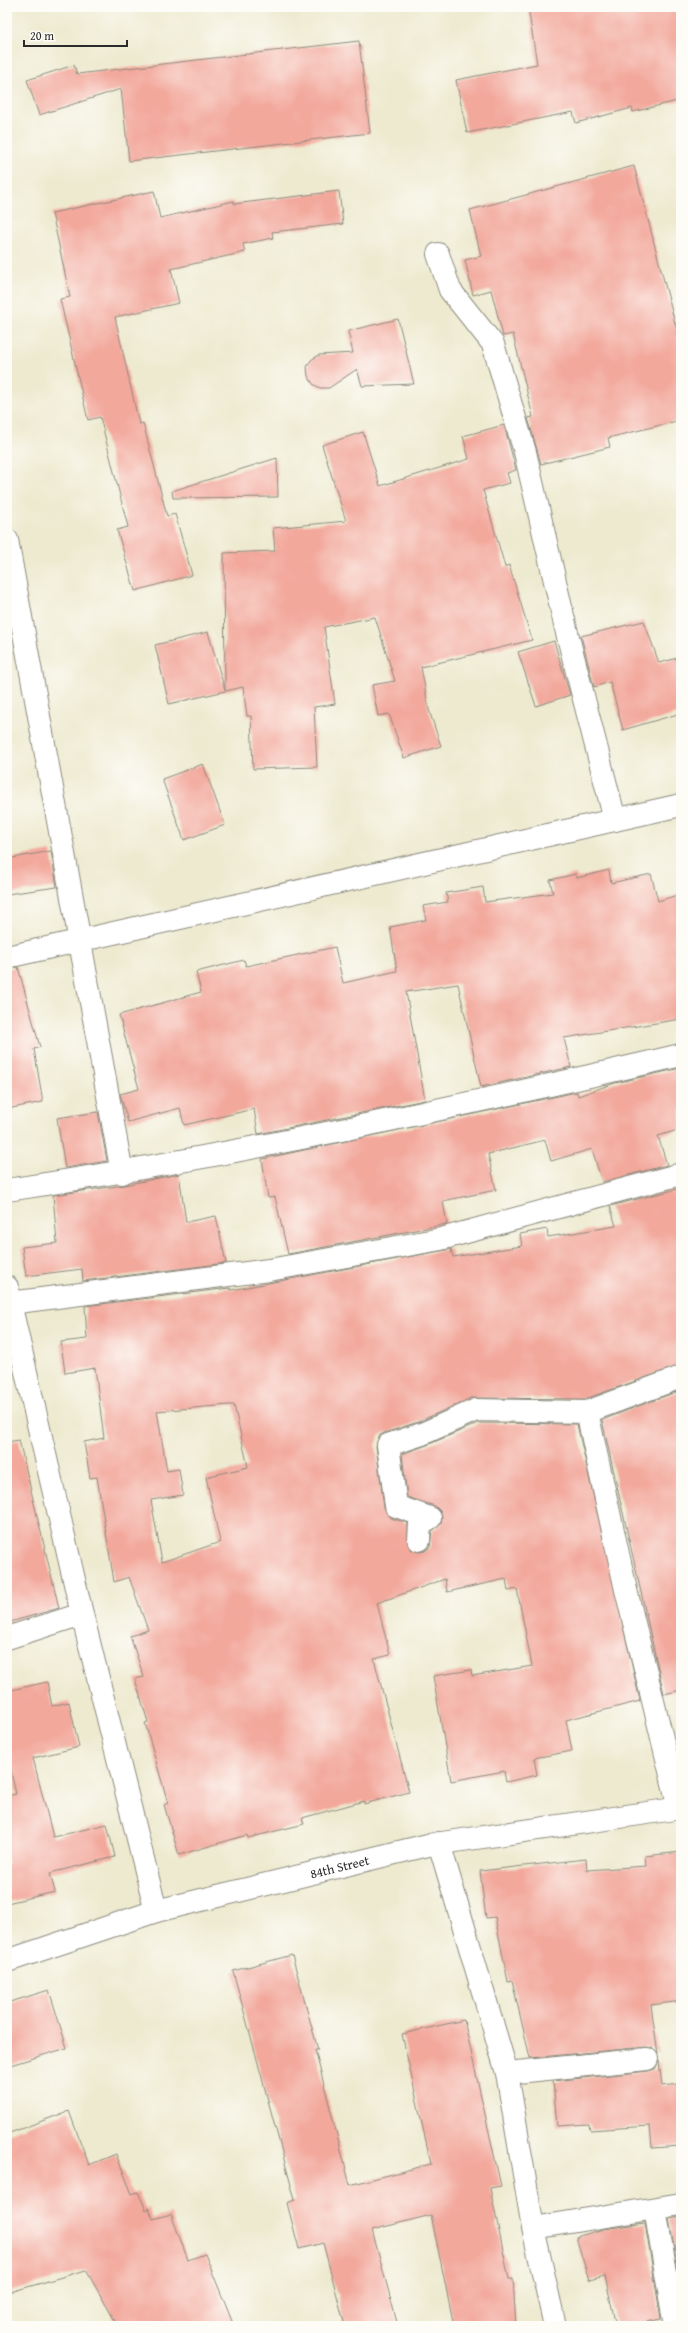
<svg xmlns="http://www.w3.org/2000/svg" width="688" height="2333" font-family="'Gentium Book Plus',serif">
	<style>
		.building { fill: #f3a89c; fill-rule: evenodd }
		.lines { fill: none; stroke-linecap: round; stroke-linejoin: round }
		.minor-casing { stroke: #8c8a7e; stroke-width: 24 }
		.tertiary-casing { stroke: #8c8a7e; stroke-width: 24 }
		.minor { stroke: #fff; stroke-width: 22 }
		.tertiary { stroke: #fff; stroke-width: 22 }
		.labels { text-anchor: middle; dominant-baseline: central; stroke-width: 4; stroke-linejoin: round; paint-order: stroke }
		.street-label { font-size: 13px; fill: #2b2b2b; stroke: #fdfcf7 }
	</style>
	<rect width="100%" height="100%" fill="#fdfcf7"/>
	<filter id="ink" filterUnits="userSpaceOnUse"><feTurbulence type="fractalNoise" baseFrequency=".025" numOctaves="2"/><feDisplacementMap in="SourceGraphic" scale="8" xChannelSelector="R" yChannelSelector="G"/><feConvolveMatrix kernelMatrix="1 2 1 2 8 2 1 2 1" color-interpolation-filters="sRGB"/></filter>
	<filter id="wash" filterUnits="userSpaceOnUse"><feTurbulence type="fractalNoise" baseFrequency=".012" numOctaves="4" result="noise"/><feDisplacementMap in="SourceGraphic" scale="16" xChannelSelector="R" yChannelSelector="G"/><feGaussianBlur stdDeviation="0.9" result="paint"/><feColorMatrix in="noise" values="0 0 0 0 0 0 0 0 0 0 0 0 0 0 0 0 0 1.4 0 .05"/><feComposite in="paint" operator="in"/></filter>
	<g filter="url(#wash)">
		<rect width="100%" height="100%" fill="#eeead0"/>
		<g id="blocks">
			<path class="building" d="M 528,7 L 681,7 L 681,100 L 633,112 L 632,108 L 576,123 L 573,112 L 467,133 L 456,80 L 537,64 Z
				M 359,41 L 370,133 L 129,161 L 121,89 L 39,115 L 27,80 L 74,65 L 77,74 Z
				M 634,166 L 681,346 L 681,420 L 608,438 L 610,447 L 541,464 L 528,418 L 533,417 L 513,334 L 503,336 L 491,290 L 473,295 L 465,260 L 481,256 L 470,210 Z
				M 154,191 L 160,218 L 234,201 L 234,204 L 339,191 L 343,224 L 272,232 L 273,238 L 243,244 L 245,252 L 171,269 L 179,303 L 115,317 L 139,424 L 143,423 L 167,516 L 175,514 L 192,575 L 135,591 L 117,530 L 128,527 L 100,417 L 88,420 L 60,299 L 70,297 L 52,213 Z
				M 398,319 L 414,384 L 362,386 L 357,369 L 329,388 L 320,388 L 313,384 L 308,376 L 307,367 L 311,360 L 319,355 L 353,353 L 348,331 Z
				M 504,425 L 516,470 L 507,473 L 510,483 L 483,490 L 505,567 L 509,565 L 532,640 L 421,667 L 429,710 L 441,746 L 404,758 L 389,714 L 378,716 L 372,685 L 395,681 L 375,617 L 324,627 L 335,704 L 314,707 L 317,767 L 253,769 L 251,716 L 247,716 L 243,687 L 169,704 L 155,645 L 208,632 L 225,690 L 224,553 L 275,551 L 273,528 L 346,521 L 322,445 L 363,432 L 380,486 L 469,459 L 463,436 Z
				M 277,458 L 278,497 L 173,498 L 172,491 Z
				M 644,621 L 659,663 L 681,657 L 681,713 L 623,730 L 610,682 L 594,687 L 581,636 Z
				M 554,641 L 570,695 L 536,706 L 518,652 Z
				M 203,764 L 225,825 L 184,840 L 162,779 Z
				M 51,851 L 57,887 L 7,894 L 7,859 Z
				M 609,870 L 611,883 L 651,874 L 658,901 L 681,894 L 681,1019 L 564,1038 L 571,1067 L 481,1087 L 458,984 L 406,992 L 425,1100 L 258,1134 L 254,1109 L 184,1125 L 180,1108 L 128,1122 L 120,1094 L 139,1089 L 119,1015 L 201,992 L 196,972 L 244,960 L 246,966 L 335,947 L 343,983 L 397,971 L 390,927 L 426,920 L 423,906 L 448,902 L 446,893 L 483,887 L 485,902 L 553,893 L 550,880 L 576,874 L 577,878 Z
				M 18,967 L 40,1047 L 34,1049 L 43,1102 L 7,1109 L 7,969 Z
				M 681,1068 L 681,1129 L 658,1136 L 667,1165 L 602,1182 L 592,1149 L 551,1161 L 545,1140 L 488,1154 L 496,1190 L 443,1201 L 447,1224 L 288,1254 L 275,1197 L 268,1198 L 262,1159 L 577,1092 L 578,1096 L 615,1083 Z
				M 98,1112 L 107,1161 L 65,1168 L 57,1118 Z
				M 179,1174 L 186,1222 L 216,1216 L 226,1263 L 83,1281 L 82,1269 L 26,1276 L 22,1247 L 57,1243 L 53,1195 L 124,1185 Z
				M 681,1188 L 681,1365 L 585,1399 L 471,1398 L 418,1422 L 384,1433 L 379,1436 L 376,1446 L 384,1508 L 391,1518 L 408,1523 L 408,1545 L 412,1550 L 419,1552 L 425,1551 L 430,1547 L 432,1531 L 441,1524 L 442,1516 L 440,1511 L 435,1506 L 407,1497 L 402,1454 L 427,1445 L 479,1423 L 577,1424 L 640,1701 L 566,1720 L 572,1751 L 534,1758 L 537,1775 L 506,1782 L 504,1771 L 451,1781 L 433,1676 L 471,1670 L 472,1676 L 532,1666 L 517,1589 L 508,1591 L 506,1579 L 447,1592 L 445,1579 L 377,1603 L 390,1655 L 374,1659 L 409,1792 L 364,1804 L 364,1801 L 302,1818 L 304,1824 L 248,1838 L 247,1835 L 179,1855 L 164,1805 L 168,1803 L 145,1723 L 148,1722 L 135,1679 L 144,1677 L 130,1636 L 148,1630 L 129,1577 L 114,1582 L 97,1477 L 90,1478 L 84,1442 L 104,1438 L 95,1368 L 65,1373 L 61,1342 L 87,1339 L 85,1306 L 230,1288 L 231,1290 L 451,1249 L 453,1257 L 522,1246 L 520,1234 L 547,1229 L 548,1237 L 616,1226 L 610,1206 ZM 229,1405 L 234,1405 L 248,1467 L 206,1477 L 220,1542 L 162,1562 L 151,1500 L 183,1495 L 179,1469 L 167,1471 L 157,1411 Z
				M 681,1390 L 681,1690 L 664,1694 L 602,1420 Z
				M 19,1440 L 59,1608 L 7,1623 L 7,1442 Z
				M 47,1682 L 52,1706 L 69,1702 L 79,1747 L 33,1758 L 53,1837 L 107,1824 L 115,1857 L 50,1873 L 55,1892 L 7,1903 L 7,1796 L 16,1794 L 9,1763 L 7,1764 L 7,1691 Z
				M 681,1852 L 681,2001 L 651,2005 L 658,2054 L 652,2048 L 646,2047 L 530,2058 L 512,1981 L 508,1982 L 495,1917 L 486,1918 L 480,1871 L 586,1859 L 587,1870 L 646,1866 L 645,1856 Z
				M 292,1955 L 318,2050 L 315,2050 L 350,2185 L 431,2164 L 402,2034 L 464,2020 L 501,2186 L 490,2188 L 509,2279 L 513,2279 L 516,2326 L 454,2326 L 431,2215 L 372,2230 L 398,2326 L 345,2326 L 323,2243 L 299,2249 L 287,2203 L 295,2200 L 233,1971 Z
				M 49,1990 L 67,2048 L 7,2066 L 7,2003 Z
				M 659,2061 L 662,2086 L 681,2084 L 681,2146 L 652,2148 L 650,2126 L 590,2130 L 589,2124 L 557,2126 L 553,2081 L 648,2071 L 655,2069 Z
				M 69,2111 L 89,2165 L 116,2154 L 132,2194 L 138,2192 L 146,2210 L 149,2208 L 153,2219 L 171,2214 L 188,2260 L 205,2254 L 234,2326 L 118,2326 L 86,2270 L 7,2293 L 7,2134 Z
				M 681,2217 L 681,2287 L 669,2219 Z
				M 645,2223 L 661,2319 L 628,2326 L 616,2326 L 605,2276 L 589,2280 L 576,2237 L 603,2229 Z"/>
		</g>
	</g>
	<g filter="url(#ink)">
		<use href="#blocks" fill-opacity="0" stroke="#8c8a7e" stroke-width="1"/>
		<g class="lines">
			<defs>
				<g id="minor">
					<path d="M 438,254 L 450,290 L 493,344 L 525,452 L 567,633 L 615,820"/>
					<path d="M 7,540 L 122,1173"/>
					<path d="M 7,1190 C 234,1156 457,1107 681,1055"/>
					<path d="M 7,1287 L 10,1303 L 269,1270 L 441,1239 L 681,1174"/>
					<path d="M 10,1303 L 82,1614 L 156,1911"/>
					<path d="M 419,1540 L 420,1524 L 430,1518 L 396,1506 L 388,1445 L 422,1434 L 476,1410 L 587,1412"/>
					<path d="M 7,1638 L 82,1614"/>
					<path d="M 679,1808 L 626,1590 L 587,1412 L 681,1377"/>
					<path d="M 439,1843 L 507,2073 L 533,2228 L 555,2326"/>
					<path id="s1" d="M 7,1961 L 156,1911 L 428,1845 L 681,1808"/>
					<path d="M 507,2073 L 647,2059"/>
					<path d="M 655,2209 L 675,2326"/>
					<path d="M 533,2228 L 681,2204"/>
				</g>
				<path id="tertiary" d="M 7,957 L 681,805"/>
			</defs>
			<use href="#minor" class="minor-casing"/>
			<use href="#tertiary" class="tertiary-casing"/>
			<use href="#minor" class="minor"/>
			<use href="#tertiary" class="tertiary"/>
		</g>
	</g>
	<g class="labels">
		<g class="street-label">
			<text stroke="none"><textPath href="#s1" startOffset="346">84th Street</textPath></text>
		</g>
	</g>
	<rect width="688" height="2333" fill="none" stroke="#fdfcf7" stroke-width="24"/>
	<path d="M24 40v6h103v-6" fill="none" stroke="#2b2b2b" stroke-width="2"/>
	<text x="30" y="40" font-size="12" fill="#2b2b2b" stroke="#fdfcf7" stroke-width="3" paint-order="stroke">20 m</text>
</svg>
